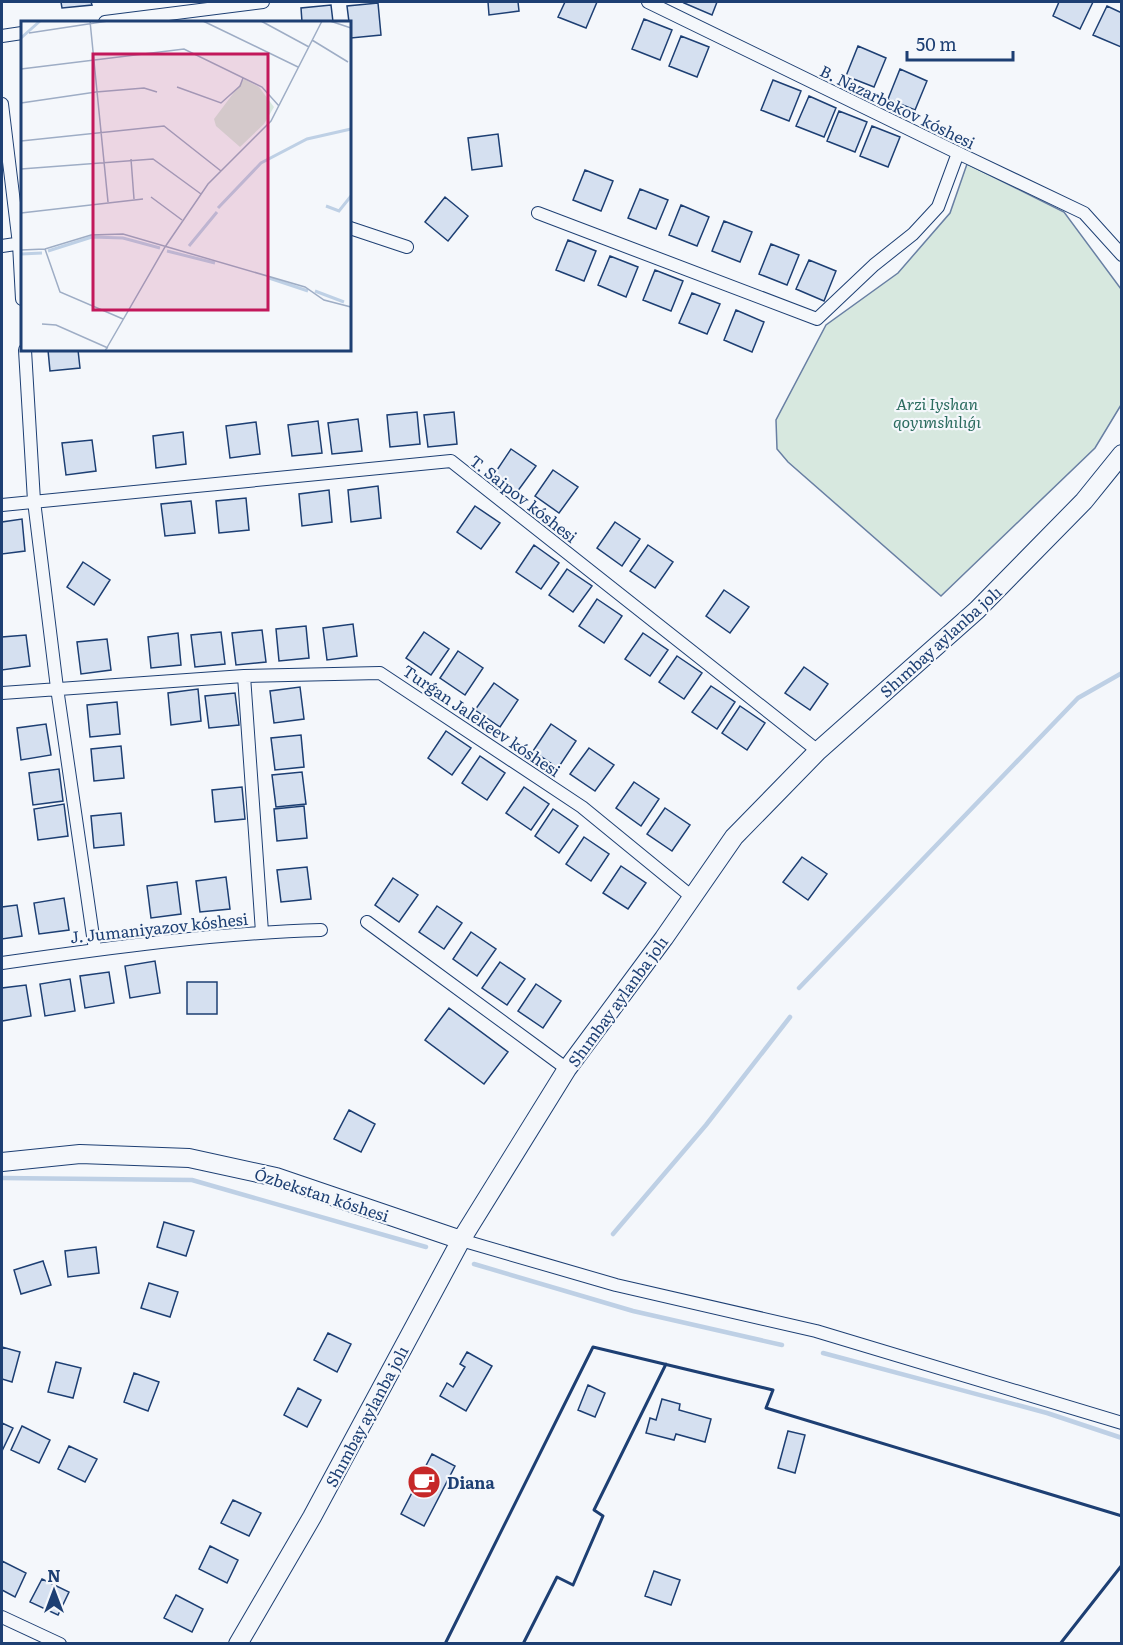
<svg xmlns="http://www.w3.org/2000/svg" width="1123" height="1645" font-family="Literata,serif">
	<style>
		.green { fill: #d7e8df; stroke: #687fa3; stroke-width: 1.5 }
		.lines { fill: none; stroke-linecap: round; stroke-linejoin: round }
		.stream { stroke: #bed0e5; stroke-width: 4.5 }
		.building { fill: #d5e0f0; stroke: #1d3f73; stroke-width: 1.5 }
		.street-casing { stroke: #1d3f73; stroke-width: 14 }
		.secondary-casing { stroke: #1d3f73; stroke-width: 20 }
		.street { stroke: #f4f7fb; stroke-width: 12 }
		.secondary { stroke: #f4f7fb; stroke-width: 18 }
		.wall { stroke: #1d3f73; stroke-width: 3 }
		.labels { text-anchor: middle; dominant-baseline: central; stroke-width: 4.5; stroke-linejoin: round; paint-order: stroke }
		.street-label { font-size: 16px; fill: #1d3f73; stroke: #f4f7fb }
		.park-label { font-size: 16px; font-style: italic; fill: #2c6c60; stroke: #f4f7fb }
		.poi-label { font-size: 16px; font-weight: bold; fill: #1d3f73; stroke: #f4f7fb; text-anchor: start }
		.inset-river { fill: none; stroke: #bed0e5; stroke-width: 3 }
		.inset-road { fill: none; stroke: #9eadc5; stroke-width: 1.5 }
		.view { fill: #c2185b; fill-opacity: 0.15; stroke: #c2185b; stroke-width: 3 }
		.inset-edge { fill: none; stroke: #1d3f73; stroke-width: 3 }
	</style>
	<rect width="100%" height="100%" fill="#f4f7fb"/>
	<path class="green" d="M 967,164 L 1064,212 L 1121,289 L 1121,405 L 1095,448 L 941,596 L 788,462 L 777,449 L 776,420 L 826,325 L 898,273 L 950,213 Z"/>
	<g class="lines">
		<path class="stream" d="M 799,988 L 1078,698 L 1122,673
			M 2,1178 L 192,1180 L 426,1247
			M 613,1234 L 706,1125 L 790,1017
			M 474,1264 L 633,1311 L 782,1345
			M 823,1353 L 1047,1413 L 1122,1438"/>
	</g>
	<path class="building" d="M 61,2 L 91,2 L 92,5 L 62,8 Z
		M 488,2 L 518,2 L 519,11 L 489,15 Z
		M 565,2 L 597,2 L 586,28 L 558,17 Z
		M 685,2 L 717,2 L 712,15 L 684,3 Z
		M 1059,2 L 1093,2 L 1080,29 L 1053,16 Z
		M 378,3 L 381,35 L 351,38 L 347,6 Z
		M 331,5 L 333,22 L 302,22 L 301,8 Z
		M 1107,6 L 1122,13 L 1121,47 L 1093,35 Z
		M 644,19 L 672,30 L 660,60 L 632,49 Z
		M 681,36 L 709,47 L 697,77 L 669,66 Z
		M 858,46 L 886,58 L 874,87 L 846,76 Z
		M 900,69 L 927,81 L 915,110 L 888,99 Z
		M 773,80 L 801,91 L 789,121 L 761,110 Z
		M 809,96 L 836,108 L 824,137 L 796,126 Z
		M 839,111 L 867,122 L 855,152 L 827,141 Z
		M 872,126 L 900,137 L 888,167 L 860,156 Z
		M 498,134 L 502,166 L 472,170 L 468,138 Z
		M 585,170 L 613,181 L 601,211 L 573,200 Z
		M 640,189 L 668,200 L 656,229 L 628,218 Z
		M 445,197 L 468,216 L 448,241 L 425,222 Z
		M 681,205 L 709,217 L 697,246 L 669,235 Z
		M 724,221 L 752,232 L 740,262 L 712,251 Z
		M 568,240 L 596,251 L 584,281 L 556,270 Z
		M 771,244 L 799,255 L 787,285 L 759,274 Z
		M 610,256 L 638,267 L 626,297 L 598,285 Z
		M 809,260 L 836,271 L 824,301 L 796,289 Z
		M 655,270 L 683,281 L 671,311 L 643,300 Z
		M 692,293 L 720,304 L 707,334 L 679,323 Z
		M 736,310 L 764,322 L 752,352 L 724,340 Z
		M 48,350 L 78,350 L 80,368 L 50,371 Z
		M 417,412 L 420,444 L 390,447 L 387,415 Z
		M 454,412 L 457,444 L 428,447 L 424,415 Z
		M 358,419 L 362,451 L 332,454 L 328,423 Z
		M 318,421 L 322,453 L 292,456 L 288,425 Z
		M 256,422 L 260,454 L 230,458 L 226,426 Z
		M 183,432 L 186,464 L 156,468 L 153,436 Z
		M 92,440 L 96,471 L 66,475 L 62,443 Z
		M 511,449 L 536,466 L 517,492 L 493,476 Z
		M 553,470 L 578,487 L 559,513 L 535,496 Z
		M 378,486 L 381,518 L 351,522 L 348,490 Z
		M 329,490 L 332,522 L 302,526 L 299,494 Z
		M 246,498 L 249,530 L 219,533 L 216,501 Z
		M 191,501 L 195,533 L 165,536 L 161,504 Z
		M 475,506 L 500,523 L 481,549 L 457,532 Z
		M 22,519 L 25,551 L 2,554 L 2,522 Z
		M 615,522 L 640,539 L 622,566 L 597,548 Z
		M 534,545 L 559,563 L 541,589 L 516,572 Z
		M 648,545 L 673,562 L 655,588 L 630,571 Z
		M 83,562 L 110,580 L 94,605 L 67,587 Z
		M 567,569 L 592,586 L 573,612 L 549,595 Z
		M 724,590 L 749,607 L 730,633 L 706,616 Z
		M 597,599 L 622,616 L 604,643 L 579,626 Z
		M 353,624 L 357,656 L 327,660 L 323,628 Z
		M 306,626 L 309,658 L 279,661 L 276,629 Z
		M 262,630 L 266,662 L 236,665 L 232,633 Z
		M 221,632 L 225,664 L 195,667 L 191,635 Z
		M 424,632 L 449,649 L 431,675 L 406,658 Z
		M 178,633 L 181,665 L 151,668 L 148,637 Z
		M 643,633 L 668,650 L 650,676 L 625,659 Z
		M 26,635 L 30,666 L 2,670 L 2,637 Z
		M 107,639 L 111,670 L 81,674 L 77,642 Z
		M 458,651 L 483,668 L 465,695 L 440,678 Z
		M 677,656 L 702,673 L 684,699 L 659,682 Z
		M 804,667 L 828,684 L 810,710 L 785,693 Z
		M 494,683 L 518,700 L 500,727 L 475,710 Z
		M 711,686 L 735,702 L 717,729 L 692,712 Z
		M 300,687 L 304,719 L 274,723 L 270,691 Z
		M 198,689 L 201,721 L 171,725 L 168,693 Z
		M 235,693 L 239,725 L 209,728 L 205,696 Z
		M 117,702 L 120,734 L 90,737 L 87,705 Z
		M 740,706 L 765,723 L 747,750 L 722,733 Z
		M 46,724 L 51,755 L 21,760 L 17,728 Z
		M 551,724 L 576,741 L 558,768 L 533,751 Z
		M 446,731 L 471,748 L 452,775 L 428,758 Z
		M 301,735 L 304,767 L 275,770 L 271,738 Z
		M 121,746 L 124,778 L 94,781 L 91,749 Z
		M 589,748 L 614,765 L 595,791 L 570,774 Z
		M 480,756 L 505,773 L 487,800 L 462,783 Z
		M 59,769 L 63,801 L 33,805 L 29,773 Z
		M 302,772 L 306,804 L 276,807 L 272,775 Z
		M 634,782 L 659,799 L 641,826 L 616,808 Z
		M 242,787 L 245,819 L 215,822 L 212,790 Z
		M 524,787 L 549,804 L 531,830 L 506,813 Z
		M 64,804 L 68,836 L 38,840 L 34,809 Z
		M 304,806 L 307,838 L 277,841 L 274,809 Z
		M 665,808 L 690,825 L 672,851 L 647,834 Z
		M 553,809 L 578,826 L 559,853 L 535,836 Z
		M 121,813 L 124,845 L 94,848 L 91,816 Z
		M 584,837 L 609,854 L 591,881 L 566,864 Z
		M 802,857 L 827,874 L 808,900 L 783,882 Z
		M 621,866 L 646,883 L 628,909 L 603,893 Z
		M 307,867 L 311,899 L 281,902 L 277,870 Z
		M 226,877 L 230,909 L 200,912 L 196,881 Z
		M 393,878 L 418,895 L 399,922 L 375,905 Z
		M 177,882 L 181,914 L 151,918 L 147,886 Z
		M 64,898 L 69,930 L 39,934 L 34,903 Z
		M 17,905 L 22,936 L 2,939 L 2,907 Z
		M 437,906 L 462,923 L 444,949 L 419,932 Z
		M 471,932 L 496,949 L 477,976 L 453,959 Z
		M 155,961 L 160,993 L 130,998 L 125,966 Z
		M 500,962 L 525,979 L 507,1005 L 482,988 Z
		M 109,972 L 114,1003 L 85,1008 L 80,976 Z
		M 70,979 L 75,1011 L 45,1016 L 40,984 Z
		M 187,982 L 217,982 L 217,1014 L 187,1014 Z
		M 536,984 L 561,1001 L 543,1028 L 518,1011 Z
		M 26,985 L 31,1016 L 2,1021 L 2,988 Z
		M 449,1008 L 508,1052 L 484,1084 L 425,1040 Z
		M 349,1110 L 375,1124 L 361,1152 L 334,1139 Z
		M 164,1222 L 194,1231 L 186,1256 L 157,1247 Z
		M 96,1247 L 99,1273 L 68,1277 L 65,1251 Z
		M 43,1261 L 51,1285 L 21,1294 L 14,1270 Z
		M 149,1283 L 178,1292 L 170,1317 L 141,1308 Z
		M 328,1333 L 351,1344 L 337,1372 L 314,1360 Z
		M 2,1347 L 20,1352 L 12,1382 L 2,1379 Z
		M 467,1352 L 492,1366 L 466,1411 L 440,1396 L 447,1383 L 453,1387 L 465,1367 L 460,1364 Z
		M 56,1362 L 81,1368 L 73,1398 L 48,1392 Z
		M 134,1373 L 159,1382 L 148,1411 L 124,1402 Z
		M 588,1385 L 605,1393 L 595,1417 L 578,1410 Z
		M 298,1388 L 321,1400 L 307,1427 L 284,1415 Z
		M 662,1399 L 680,1404 L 679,1410 L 711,1419 L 705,1442 L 676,1434 L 674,1440 L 646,1433 L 650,1418 L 656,1420 Z
		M 2,1423 L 13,1428 L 2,1451 Z
		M 22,1426 L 50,1440 L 39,1463 L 11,1450 Z
		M 788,1431 L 805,1435 L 795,1473 L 778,1468 Z
		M 69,1446 L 97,1459 L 85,1482 L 58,1469 Z
		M 432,1454 L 455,1466 L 424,1526 L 401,1514 Z
		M 233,1500 L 261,1513 L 249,1536 L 221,1523 Z
		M 210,1546 L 238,1560 L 227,1583 L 199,1569 Z
		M 2,1561 L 26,1573 L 15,1597 L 2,1590 Z
		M 654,1571 L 680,1580 L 671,1605 L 645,1596 Z
		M 42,1579 L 69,1592 L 58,1615 L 30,1602 Z
		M 176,1595 L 203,1609 L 192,1632 L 164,1618 Z"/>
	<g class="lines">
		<defs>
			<path id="street" d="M 648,2 L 958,153 L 1084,213 L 1122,255
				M 105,22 L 263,2
				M 2,36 L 22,33
				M 2,104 L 19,244 L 22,299
				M 538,213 L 817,319 L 874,265 L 913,234 L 938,207 L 958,153
				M 350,228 L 407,247
				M 2,246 L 22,243
				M 25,350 L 34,501 L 57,688 L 95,950
				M 2,505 L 451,461 L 818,751
				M 244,676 L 262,932
				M 2,693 L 244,676 L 380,673 L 582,807 L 692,897
				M 367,922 L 567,1069
				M 2,963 C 107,948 214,933 321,930
				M 461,1240 L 616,1285 L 816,1331 L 1122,1423
				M 2,1617 L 60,1644"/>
			<path id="secondary" d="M 2,1162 L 80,1154 L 189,1158 L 276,1177 L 461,1240
				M 238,1644 L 312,1517 L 461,1240 L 567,1069 L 664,938 L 734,837 L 818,751 L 977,610 L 1084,501 L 1122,454"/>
		</defs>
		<use href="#street" class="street-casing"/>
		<use href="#secondary" class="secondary-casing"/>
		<use href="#street" class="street"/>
		<use href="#secondary" class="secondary"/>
		<path class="wall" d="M 445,1644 L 593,1347 L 773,1390 L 766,1408 L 1122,1516
			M 523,1644 L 557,1577 L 573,1585 L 603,1516 L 594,1510 L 666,1364
			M 1060,1644 L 1122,1565"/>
	</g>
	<defs>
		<symbol id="cafe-disc" viewBox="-11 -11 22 22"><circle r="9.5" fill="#c62828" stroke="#f4f7fb"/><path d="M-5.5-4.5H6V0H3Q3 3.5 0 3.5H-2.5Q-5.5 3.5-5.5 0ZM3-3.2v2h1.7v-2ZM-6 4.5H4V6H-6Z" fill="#fff"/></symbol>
	</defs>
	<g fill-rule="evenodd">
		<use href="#cafe-disc" x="405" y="1463" width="38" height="38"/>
	</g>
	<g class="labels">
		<g class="street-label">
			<text transform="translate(898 106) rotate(26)">B. Nazarbekov kóshesi</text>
			<text transform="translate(524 498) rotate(38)">T. Saipov kóshesi</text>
			<text transform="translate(940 641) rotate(-42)">Shımbay aylanba jolı</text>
			<text transform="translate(482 720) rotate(34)">Turǵan Jalekeev kóshesi</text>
			<text transform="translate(159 927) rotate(-6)">J. Jumaniyazov kóshesi</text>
			<text transform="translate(617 1001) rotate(-54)">Shımbay aylanba jolı</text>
			<text transform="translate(322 1194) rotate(18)">Ózbekstan kóshesi</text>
			<text transform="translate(366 1416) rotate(-62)">Shımbay aylanba jolı</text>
		</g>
		<g class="park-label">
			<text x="937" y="403">Arzi Iyshan<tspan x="937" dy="18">qoyımshılıǵı</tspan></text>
		</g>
		<g class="poi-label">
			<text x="447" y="1482">Diana</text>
		</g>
	</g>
	<g transform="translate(21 21)">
		<rect width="330" height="330" fill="#f4f7fb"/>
		<path d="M 223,58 L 238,66 L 253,86 L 243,103 L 219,126 L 195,105 L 193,98 Z" fill="#d7e8df"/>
		<path class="inset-river" d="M 0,17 L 19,0M 305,185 L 318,190 L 330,175M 197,187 L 240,142 L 286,118 L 330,108M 168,225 L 196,191M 27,230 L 71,216 L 102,217 L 139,227M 146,230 L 194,242M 0,233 L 21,232M 248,257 L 287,270M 294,270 L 323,281"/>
		<path class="inset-road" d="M 69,0 L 87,181M 182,0 L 277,46M 240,0 L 288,26M 309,0 L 330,7M 8,12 L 87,0M 291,19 L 327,41M 0,48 L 163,28 L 241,66 L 258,85M 156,66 L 200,82 L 219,65 L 222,57M 0,82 L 75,71 L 123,67 L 136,71M 0,120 L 143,105 L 200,150M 110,138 L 113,178M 0,148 L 132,138 L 180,173M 130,176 L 161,199M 0,192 L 122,178M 24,228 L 39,271 L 102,298M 0,229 L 24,228 L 70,214 L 102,213 L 284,266 L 303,279 L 330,286M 21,303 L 35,304 L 87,327M 84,330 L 144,226 L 187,163 L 250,100 L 301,0"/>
		<path class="view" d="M 72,33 L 247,33 L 247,289 L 72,289 Z"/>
		<rect width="330" height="330" class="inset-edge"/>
	</g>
	<rect width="1123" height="1645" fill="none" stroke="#1d3f73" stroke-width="6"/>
	<g transform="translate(54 1591)" stroke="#f4f7fb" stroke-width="4.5" paint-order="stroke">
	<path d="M0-4.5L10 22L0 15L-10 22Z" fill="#1d3f73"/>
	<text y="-9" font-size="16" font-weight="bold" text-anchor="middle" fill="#1d3f73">N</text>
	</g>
	<path d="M907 51v9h106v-9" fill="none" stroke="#1d3f73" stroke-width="3"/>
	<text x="916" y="51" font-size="18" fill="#1d3f73" stroke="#f4f7fb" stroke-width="4.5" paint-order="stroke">50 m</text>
</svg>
